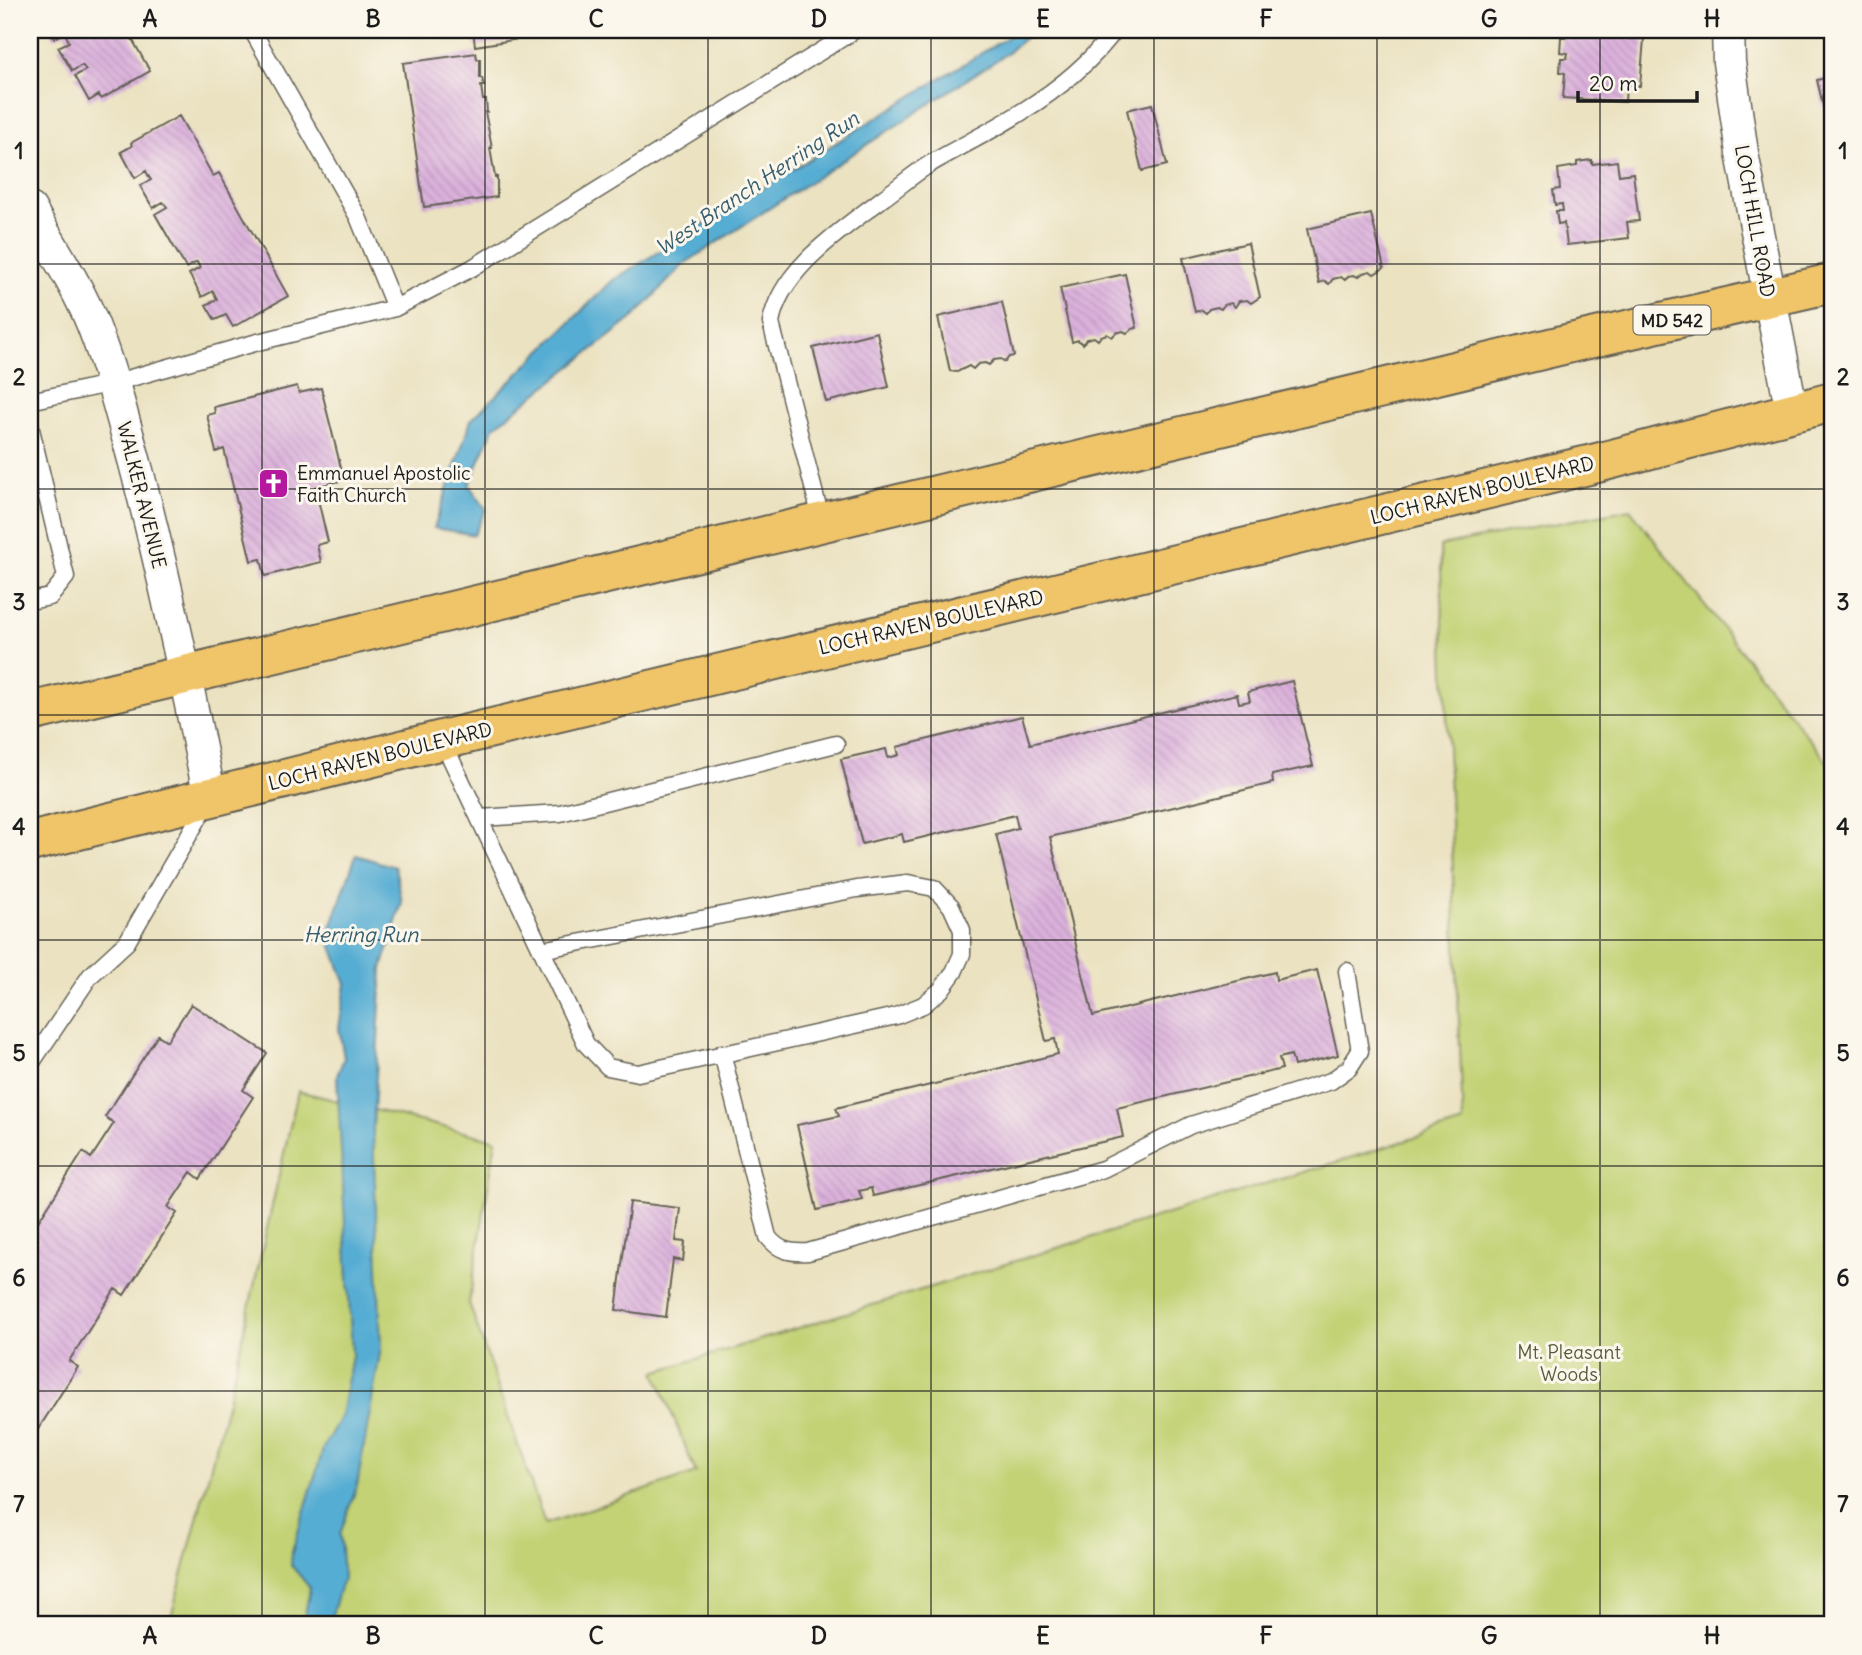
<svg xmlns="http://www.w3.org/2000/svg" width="1862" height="1655" font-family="Delius,sans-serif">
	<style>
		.green { fill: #c2d274; stroke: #6f7748; stroke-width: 2 }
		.water { fill: #56add3; stroke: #396478; stroke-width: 2 }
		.building { fill: url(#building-back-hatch) }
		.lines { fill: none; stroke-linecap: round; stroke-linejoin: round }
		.lane-casing { stroke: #646156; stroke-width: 19 }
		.street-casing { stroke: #646156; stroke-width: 35 }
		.primary-casing { stroke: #646156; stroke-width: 42 }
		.lane { stroke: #fff; stroke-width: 16 }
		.street { stroke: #fff; stroke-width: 32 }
		.primary { stroke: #f0c469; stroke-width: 38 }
		.grid { fill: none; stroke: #1c1c1c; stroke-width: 2; stroke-opacity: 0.55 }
		.labels { text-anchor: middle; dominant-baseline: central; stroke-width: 6; stroke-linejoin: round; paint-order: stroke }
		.shield { fill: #fbf7ec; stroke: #5f5e5a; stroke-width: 2 }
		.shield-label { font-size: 18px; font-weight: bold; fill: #1c1c1c }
		.street-label { font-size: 19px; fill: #1c1c1c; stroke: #fbf7ec }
		.poi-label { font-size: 19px; fill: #1c1c1c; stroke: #fbf7ec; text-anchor: start }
		.park-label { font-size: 19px; fill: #565c3b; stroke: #fbf7ec }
		.water-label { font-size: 21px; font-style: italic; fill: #365d6e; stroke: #fbf7ec }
		.neatline { fill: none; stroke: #1c1c1c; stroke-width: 2.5 }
		.grid-label { font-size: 23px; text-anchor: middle; font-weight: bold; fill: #1c1c1c }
	</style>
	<defs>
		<pattern id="building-back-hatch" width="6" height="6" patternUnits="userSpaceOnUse" patternTransform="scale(1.75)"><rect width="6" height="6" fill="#dbb1dc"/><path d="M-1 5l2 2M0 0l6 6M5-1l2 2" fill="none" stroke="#bb98bc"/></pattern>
	</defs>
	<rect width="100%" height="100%" fill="#fbf7ec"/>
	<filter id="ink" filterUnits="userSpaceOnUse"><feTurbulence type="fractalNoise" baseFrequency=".0143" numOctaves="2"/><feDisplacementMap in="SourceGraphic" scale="14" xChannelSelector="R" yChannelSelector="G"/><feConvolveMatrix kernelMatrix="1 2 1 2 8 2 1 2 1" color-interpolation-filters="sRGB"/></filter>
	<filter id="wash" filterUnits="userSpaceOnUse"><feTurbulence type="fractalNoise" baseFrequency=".00686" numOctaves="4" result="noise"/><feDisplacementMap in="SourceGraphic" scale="28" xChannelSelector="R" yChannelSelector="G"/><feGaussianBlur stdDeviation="1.57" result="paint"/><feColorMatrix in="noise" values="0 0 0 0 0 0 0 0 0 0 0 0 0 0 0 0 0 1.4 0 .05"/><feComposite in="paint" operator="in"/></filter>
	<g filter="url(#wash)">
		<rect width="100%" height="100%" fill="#ebe2c1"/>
		<path class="green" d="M 1630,509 L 1832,768 L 1832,1625 L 169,1625 L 228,1401 L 298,1091 L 496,1140 L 469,1303 L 545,1524 L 696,1473 L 655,1372 L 1463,1123 L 1440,546 Z"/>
		<path class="water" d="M 1019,30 L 1034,30 L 1006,54 L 684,264 L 634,317 L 494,427 L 469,485 L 486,509 L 474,535 L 434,528 L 471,420 L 613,280 Z
			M 356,855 L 395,867 L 402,902 L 382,969 L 373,1130 L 381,1348 L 357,1486 L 340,1534 L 343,1578 L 329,1625 L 303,1625 L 310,1588 L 291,1565 L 292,1552 L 324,1446 L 341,1416 L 352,1355 L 337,1076 L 344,1058 L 339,1028 L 346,984 L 328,936 Z"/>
		<g id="blocks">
			<path class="building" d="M 49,30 L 127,30 L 150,71 L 101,99 L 99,95 L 89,101 L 75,76 L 86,70 L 82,65 L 72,71 L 58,47 L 69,42 L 65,33 L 54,38 Z
				M 473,30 L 569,30 L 570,31 L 475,46 Z
				M 1568,30 L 1630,30 L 1629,39 L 1644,39 L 1640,86 L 1626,85 L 1625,102 L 1563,98 L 1565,73 L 1560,72 L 1561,58 L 1567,58 L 1568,53 L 1560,52 L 1561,37 L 1567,37 Z
				M 476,53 L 477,59 L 480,59 L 480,78 L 482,78 L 484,86 L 481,86 L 483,100 L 486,100 L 487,112 L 485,112 L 492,148 L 490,148 L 495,177 L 497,177 L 497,197 L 424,207 L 403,63 Z
				M 1832,76 L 1832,139 L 1831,139 L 1817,80 Z
				M 1152,104 L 1167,165 L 1142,171 L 1127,110 Z
				M 179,116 L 213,176 L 219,173 L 288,296 L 233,327 L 226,315 L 215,320 L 206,305 L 217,299 L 213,291 L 202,297 L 189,274 L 200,268 L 197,262 L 186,268 L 155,214 L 167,207 L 163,202 L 153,208 L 140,186 L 151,180 L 149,177 L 146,171 L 135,178 L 121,152 L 132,146 L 131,143 Z
				M 1592,160 L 1592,164 L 1617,161 L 1619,175 L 1633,173 L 1639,221 L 1627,222 L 1629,238 L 1567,245 L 1564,223 L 1558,224 L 1556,211 L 1563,211 L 1562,204 L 1555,205 L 1553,190 L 1560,189 L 1558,169 L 1577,166 L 1577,162 Z
				M 1371,214 L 1384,268 L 1374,274 L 1370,271 L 1363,273 L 1358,277 L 1354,275 L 1348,276 L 1345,280 L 1341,277 L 1333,279 L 1329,284 L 1325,281 L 1319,283 L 1307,229 Z
				M 1248,243 L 1260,297 L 1251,303 L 1247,300 L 1239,301 L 1235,307 L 1231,303 L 1224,305 L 1221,309 L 1217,307 L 1209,309 L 1206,313 L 1202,310 L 1195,312 L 1183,258 Z
				M 1125,274 L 1137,328 L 1132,329 L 1127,333 L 1123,331 L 1116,333 L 1112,337 L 1107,334 L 1101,336 L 1098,340 L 1094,337 L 1086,339 L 1083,344 L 1078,340 L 1072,342 L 1060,288 Z
				M 1002,302 L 1014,356 L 1009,357 L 1005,362 L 1001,359 L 994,360 L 989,365 L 985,363 L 978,364 L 973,369 L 969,366 L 957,372 L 950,371 L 938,317 Z
				M 877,332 L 889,387 L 826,402 L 813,348 Z
				M 297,386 L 299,393 L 321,388 L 344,480 L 315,487 L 328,542 L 317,545 L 321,562 L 265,576 L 261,559 L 251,561 L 224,449 L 216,452 L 207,415 L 215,413 L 214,407 Z
				M 1292,681 L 1313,766 L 1272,775 L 1273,783 L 1050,837 L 1093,1016 L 1275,972 L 1276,980 L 1317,970 L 1338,1055 L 1294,1066 L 1291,1055 L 1279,1058 L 1282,1069 L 1117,1108 L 1123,1137 L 873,1196 L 871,1188 L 859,1191 L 862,1199 L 817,1210 L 797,1125 L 839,1116 L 836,1108 L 1058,1054 L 1055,1039 L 1046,1041 L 996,834 L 1018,828 L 1015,815 L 904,842 L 902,834 L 862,844 L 841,759 L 886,749 L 888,758 L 899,755 L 897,747 L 1022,716 L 1030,744 L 1237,694 L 1239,703 L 1250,701 L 1248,692 Z
				M 191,1004 L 267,1053 L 243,1090 L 253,1097 L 200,1179 L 191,1172 L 168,1207 L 177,1213 L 124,1295 L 115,1289 L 69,1361 L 78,1367 L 30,1442 L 30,1253 L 38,1240 L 30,1234 L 83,1152 L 91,1158 L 114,1123 L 105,1117 L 158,1035 L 167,1041 Z
				M 630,1202 L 680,1208 L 676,1241 L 685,1242 L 683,1261 L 673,1259 L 666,1317 L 616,1310 Z"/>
		</g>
	</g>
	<g filter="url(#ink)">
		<use href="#blocks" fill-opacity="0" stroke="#646156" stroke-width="2"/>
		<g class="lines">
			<defs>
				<path id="lane" d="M 252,30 L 358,217 L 395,308
					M 30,401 L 113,383 L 258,342 L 395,308 L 472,268 L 855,30
					M 30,425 L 66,577 L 50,597 L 30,601
					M 822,522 L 771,323 C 779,270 842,230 882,199 C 898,188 913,174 930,164 C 960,146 993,131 1023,111 C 1057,90 1091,62 1115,30
					M 442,740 L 586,1044 L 608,1067 L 638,1073 L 896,1016 L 923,1005 L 941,990 L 954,972 L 962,954 L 962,930 L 951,906 L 934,888 L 908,883 L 857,889 L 541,950
					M 480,818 L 560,813 L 836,744
					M 722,1053 L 768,1237 C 779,1251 790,1253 808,1252 L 1103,1169 L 1191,1125 L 1331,1081 L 1349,1068 L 1360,1051 L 1347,971
					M 30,1065 L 90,976 L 127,942 L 208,802"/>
				<path id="street" d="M 1728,30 L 1729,62 L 1742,153 L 1792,412
					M 30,209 C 51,247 77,284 93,325 C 111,371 123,419 136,467 C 165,576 188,687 210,798"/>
				<path id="primary" d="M 30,712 L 1575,342 L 1832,283
					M 30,842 L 442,740 L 1597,463 L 1832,402"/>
			</defs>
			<use href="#lane" class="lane-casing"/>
			<use href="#street" class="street-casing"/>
			<use href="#primary" class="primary-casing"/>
			<use href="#lane" class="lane"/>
			<use href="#street" class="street"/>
			<use href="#primary" class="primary"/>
		</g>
	</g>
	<path class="grid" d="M 262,30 L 262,1625M 485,30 L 485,1625M 708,30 L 708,1625M 931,30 L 931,1625M 1154,30 L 1154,1625M 1377,30 L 1377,1625M 1600,30 L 1600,1625M 30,264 L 1832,264M 30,489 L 1832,489M 30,715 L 1832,715M 30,940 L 1832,940M 30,1166 L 1832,1166M 30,1391 L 1832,1391"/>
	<defs>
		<symbol id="church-square" viewBox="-11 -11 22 22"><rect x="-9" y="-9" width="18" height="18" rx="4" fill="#b5179e" stroke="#fbf7ec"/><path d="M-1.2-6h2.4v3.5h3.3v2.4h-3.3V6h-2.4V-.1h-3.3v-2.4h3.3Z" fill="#fff"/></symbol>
	</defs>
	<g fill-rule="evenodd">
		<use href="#church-square" x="256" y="466" width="35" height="35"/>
	</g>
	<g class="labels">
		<rect class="shield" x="1633.5" y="305.5" width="77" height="29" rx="5"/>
		<g class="shield-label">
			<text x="1672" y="320">MD 542</text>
		</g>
		<g class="street-label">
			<text transform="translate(1755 221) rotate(80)">LOCH HILL ROAD</text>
			<text transform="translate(1482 490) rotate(-14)">LOCH RAVEN BOULEVARD</text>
			<text transform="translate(142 495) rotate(76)">WALKER AVENUE</text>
			<text transform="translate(931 622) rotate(-13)">LOCH RAVEN BOULEVARD</text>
			<text transform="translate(380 756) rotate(-14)">LOCH RAVEN BOULEVARD</text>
		</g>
		<g class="poi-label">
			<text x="297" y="473">Emmanuel Apostolic<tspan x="297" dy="22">Faith Church</tspan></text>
		</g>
		<g class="park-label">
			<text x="1569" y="1352">Mt. Pleasant<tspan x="1569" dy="22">Woods</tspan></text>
		</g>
		<g class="water-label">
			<text transform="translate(757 183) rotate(-34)">West Branch Herring Run</text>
			<text x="361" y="934">Herring Run</text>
		</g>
	</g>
	<rect width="1862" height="1655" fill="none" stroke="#fbf7ec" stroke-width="77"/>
	<path d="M1578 91v10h119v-10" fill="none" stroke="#1c1c1c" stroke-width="3.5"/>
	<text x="1589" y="91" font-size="21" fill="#1c1c1c" stroke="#fbf7ec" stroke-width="5" paint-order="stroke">20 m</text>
	<rect x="38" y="38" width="1786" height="1578" class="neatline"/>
	<g class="grid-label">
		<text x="150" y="27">A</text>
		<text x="373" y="27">B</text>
		<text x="596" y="27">C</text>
		<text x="819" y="27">D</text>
		<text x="1043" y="27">E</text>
		<text x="1266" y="27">F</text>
		<text x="1489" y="27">G</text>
		<text x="1712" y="27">H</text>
		<text x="19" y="159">1</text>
		<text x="1843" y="159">1</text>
		<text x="19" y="385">2</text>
		<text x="1843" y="385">2</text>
		<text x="19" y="610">3</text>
		<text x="1843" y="610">3</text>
		<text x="19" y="835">4</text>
		<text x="1843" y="835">4</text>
		<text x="19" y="1061">5</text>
		<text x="1843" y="1061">5</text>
		<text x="19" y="1286">6</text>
		<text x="1843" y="1286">6</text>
		<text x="19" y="1512">7</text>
		<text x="1843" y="1512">7</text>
		<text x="150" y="1644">A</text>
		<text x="373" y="1644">B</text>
		<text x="596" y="1644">C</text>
		<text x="819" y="1644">D</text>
		<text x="1043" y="1644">E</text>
		<text x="1266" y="1644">F</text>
		<text x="1489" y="1644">G</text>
		<text x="1712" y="1644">H</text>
	</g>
</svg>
